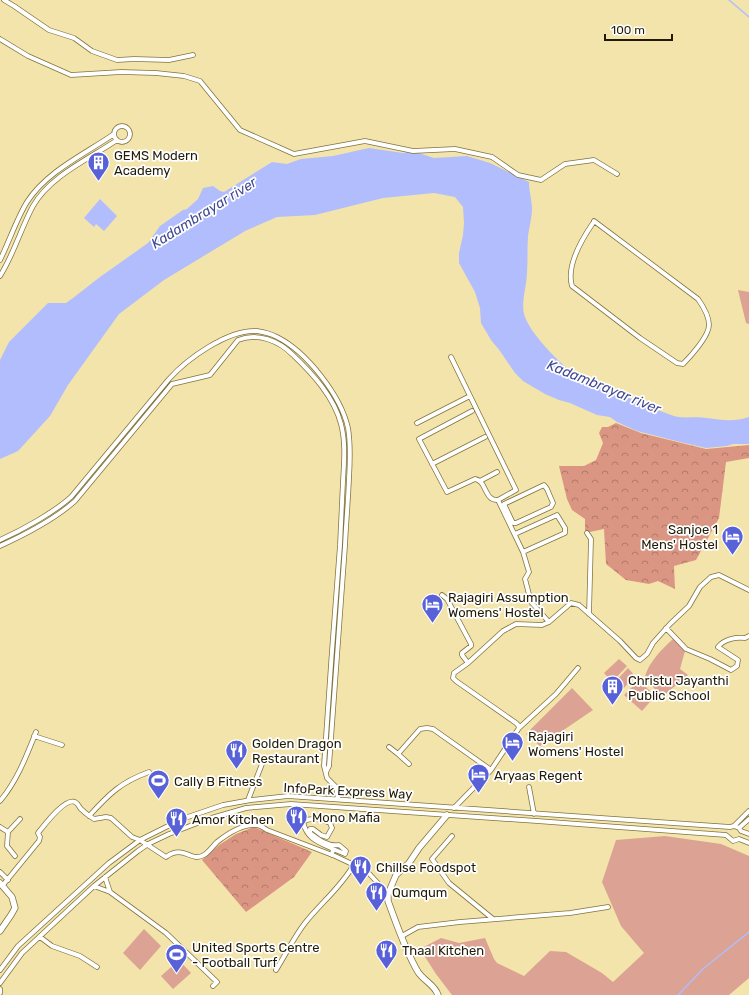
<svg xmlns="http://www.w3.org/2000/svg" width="749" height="995" font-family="Rubik,sans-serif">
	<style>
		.green { fill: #dca293 }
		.forest { fill: url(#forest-crowns) }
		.water { fill: #b1bdfc }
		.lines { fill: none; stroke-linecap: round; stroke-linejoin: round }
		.stream { stroke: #b1bdfc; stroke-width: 1.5 }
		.minor-casing { stroke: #81733e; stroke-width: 5.5 }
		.tertiary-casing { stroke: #81733e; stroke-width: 7 }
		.minor { stroke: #fff; stroke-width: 4 }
		.tertiary { stroke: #fff; stroke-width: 5.5 }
		.labels { text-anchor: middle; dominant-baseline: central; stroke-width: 3.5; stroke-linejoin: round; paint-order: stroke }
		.poi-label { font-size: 13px; fill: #221c06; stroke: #fff; text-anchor: start }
		.street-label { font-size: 13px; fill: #221c06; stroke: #fff }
		.water-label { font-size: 14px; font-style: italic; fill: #414993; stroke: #fff }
	</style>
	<defs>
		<pattern id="forest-crowns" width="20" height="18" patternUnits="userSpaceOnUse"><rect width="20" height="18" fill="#db9583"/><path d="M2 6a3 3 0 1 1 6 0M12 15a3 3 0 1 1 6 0" fill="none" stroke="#b17969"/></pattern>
	</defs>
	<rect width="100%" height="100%" fill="#f3e4ab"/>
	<path class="green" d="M 738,290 L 749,292 L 749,324 L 746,323 Z
		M 673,639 L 685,651 L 680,669 L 688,675 L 662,697 L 645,678 C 647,664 663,648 673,639 Z
		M 619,659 L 627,666 L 612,682 L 604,673 Z
		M 628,668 L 635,676 L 621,691 L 613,684 Z
		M 639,680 L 655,696 L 642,711 L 624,695 Z
		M 572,688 L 593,710 L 540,746 L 526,734 Z
		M 665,836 L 721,844 L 749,856 L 749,978 L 729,995 L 452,995 L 436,974 L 420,949 L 441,938 L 459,943 L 485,938 L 494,959 L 497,963 L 524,976 L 550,951 L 566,952 L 602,973 L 613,982 L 644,953 L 621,926 L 602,882 L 616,840 Z
		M 144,929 L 161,946 L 140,970 L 123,953 Z
		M 179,960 L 191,973 L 173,989 L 161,976 Z"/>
	<path class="forest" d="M 616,423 L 641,433 L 706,449 L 749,445 L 749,458 L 726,462 L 719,518 L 696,560 L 674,566 L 675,589 L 658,581 L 649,584 L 626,580 L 606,564 L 604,529 L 585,533 L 585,519 L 572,510 L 567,499 L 559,466 L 584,466 L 596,460 L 603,443 L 599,433 L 602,427 L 608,427 Z
		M 254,827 L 312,852 L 294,877 L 246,912 L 202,860 L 219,845 L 236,834 Z"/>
	<path class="water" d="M 369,148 L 403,153 L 413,151 L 434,158 L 467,156 L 490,163 L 529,182 C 529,192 532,200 532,209 C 532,218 529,227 528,236 C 527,248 528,260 527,272 C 527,285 521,302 524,314 C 529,333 561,365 577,376 C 586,382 597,384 607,388 C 629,398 651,408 674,416 C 685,419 696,416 707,418 C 721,420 735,422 749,417 L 749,444 L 733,444 L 727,446 L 706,448 L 680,442 L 637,431 L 617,422 L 610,417 L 597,415 L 570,403 L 559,400 L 545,394 L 523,381 L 515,373 L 500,351 L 491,340 L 481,323 L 480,308 L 475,292 L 459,263 L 459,253 L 463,235 L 464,223 L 463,207 L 455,197 L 434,193 L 383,198 L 315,215 L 277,217 L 245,231 L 164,280 L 119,314 L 68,385 L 50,416 L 18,451 L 0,459 L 0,360 L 9,342 L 48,303 L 66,303 L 73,298 L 100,277 L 148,243 L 160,226 L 183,210 L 187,209 L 198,199 L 203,188 L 213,186 L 220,191 L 224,192 L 272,162 L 287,164 L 301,159 L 333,156 Z
		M 100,199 L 117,216 L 104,231 L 96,224 L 94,227 L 84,218 Z"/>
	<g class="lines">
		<path class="stream" d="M 729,0 L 749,17
			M 678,995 L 704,968 L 749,932"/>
		<defs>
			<path id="minor" d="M 4,0 L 14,6 L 49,30 L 74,38 L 92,51 L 117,60 L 134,59 L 169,60 L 193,55
				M 0,39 L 28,56 L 71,75 L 121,72 L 156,73 L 184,76 L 200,81 L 240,130 L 294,154 L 365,141 L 413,151 L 455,149 L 492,157 L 518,175 L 541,180 L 565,164 L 594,160 L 617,174
				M114 134a8 8 0 1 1 16 0a8 8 0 1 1-16 0Z
				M 593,223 C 582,239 566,266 572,286 L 640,338 L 677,363 L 683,364 C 691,356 709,336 709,325 C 709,315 703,306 698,299 L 594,221
				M 0,260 C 9,242 17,218 27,202 C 47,171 85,154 114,134
				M 0,276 C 14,254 21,228 33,206 C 50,176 89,159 117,140
				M 451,357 L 516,490 L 498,500 L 523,552 L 529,572 L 525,579 L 531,602 L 549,622 L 542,625 L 516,624 L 503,631 L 468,663 L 454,673 L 453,678 L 456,681 L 516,723 L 518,725 L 519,728 L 491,770 L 454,808
				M 472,411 L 419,439 L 447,492 L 475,479 C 487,481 484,501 498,500
				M 417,423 L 470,396
				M 432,464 L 485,437
				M 480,481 L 497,472
				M 544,485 L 547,489 L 553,503 L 551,507 L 516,523 L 513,523 L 504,504 Z
				M 587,533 L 591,539 L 589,614
				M 515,534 L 557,515 L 565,528 L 565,533 L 523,552
				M 0,540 C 22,530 53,513 71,497 L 169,379 C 187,359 228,329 257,331 C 264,332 271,334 277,337 C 307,352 341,396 348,428 C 351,445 350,462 349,479 C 348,502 346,524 345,546 C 340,619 334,693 329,766 L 326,772
				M 0,546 C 24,535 55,519 75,501 L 172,384 L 210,375 L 238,340 C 258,332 279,341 293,355 C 313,374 334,397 341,424 C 346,443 344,462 343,481 C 342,503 341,524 340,545 C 334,619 329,692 324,766 L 327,778 L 336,787 L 338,799
				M 442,595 L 447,599 L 471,644 L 471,646 L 462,653 L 462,655 L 468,663
				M 549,622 L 571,603 L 579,605 L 620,641 L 636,658 L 640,660 L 647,654 L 653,643 L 670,624 L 689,606 L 700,587 L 711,577 L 719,575 L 749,590
				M 666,628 L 686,649 L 710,659 L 731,670 L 737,666 L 738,660 L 718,647 C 724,639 736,637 745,638 L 749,636
				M 519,728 L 556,694 L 578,668
				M 34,736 L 62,745
				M 389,747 L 398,754 L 420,729 L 427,728 L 433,729 L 491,770
				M 398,754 L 409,764
				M 529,787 L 534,814
				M 248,800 L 262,764
				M 0,801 C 17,781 26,757 36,732
				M 89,816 C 109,794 121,782 149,772
				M 734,826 L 749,811
				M 0,827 L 8,832 L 20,819
				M 739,828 L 749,819
				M 8,832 L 7,846 L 15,856
				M 452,836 L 432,859 L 449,883 L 493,919
				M 332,855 L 333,849 C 318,842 307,839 303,822 C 310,817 323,819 330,823 L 332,828 L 327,837 L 321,835 L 313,829 L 310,829 L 310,833 C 318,839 328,847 339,845 L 346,851 L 345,854 L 333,849
				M 353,866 L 363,867 L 388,894
				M 0,872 L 8,880
				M 3,885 L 39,841 L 40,837 L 38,833 C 43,827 65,797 75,802 C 78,803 79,807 81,809 C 85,813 89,816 94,819 L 106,817 L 111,818 L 132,837 L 140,840 L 166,857 C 184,844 191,863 204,855 C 209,852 213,846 217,842 C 227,834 243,824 256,825 C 260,825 264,828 267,830 L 335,856 L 352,864 L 353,866 C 340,888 321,903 305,923 C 294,937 286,954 276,970
				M 94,886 L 110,892 L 105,877
				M 110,892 L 166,933 L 217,982 L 213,986
				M 402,936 L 418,927 L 460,922 L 570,913 L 608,907
				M 40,937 L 52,946 L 80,956 L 97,967
				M 0,970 L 18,946 L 109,863 L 140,840 L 182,819 L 223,805 L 251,800 L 288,796 L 730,827 L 734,826 L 739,828 L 741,831 L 749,834
				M 0,983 L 22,953 L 94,886 L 138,851 L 148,844 L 169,834 L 208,819 L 246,808 L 291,804 L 537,821 L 726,835 L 733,841 L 739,839 L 749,843
				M 0,989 L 0,993"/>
			<path id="tertiary" d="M 0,883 L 12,897 L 15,908 L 11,915 L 0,931
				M 438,995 C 435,985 424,981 418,972 C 405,950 397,925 388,901 L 388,894 L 396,875 L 409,863 L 419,848 L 447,815"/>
		</defs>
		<use href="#minor" class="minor-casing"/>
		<use href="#tertiary" class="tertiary-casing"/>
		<use href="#minor" class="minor"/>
		<use href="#tertiary" class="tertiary"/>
	</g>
	<defs>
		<symbol id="building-pin" viewBox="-11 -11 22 30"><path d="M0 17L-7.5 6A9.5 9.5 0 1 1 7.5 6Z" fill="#5861d8" stroke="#fff"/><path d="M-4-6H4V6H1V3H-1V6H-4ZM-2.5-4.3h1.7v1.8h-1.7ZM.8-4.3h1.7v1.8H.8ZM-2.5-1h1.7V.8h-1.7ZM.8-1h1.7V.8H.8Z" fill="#fff"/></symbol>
		<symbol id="hotel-pin" viewBox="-11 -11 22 30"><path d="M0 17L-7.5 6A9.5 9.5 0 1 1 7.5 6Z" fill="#5861d8" stroke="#fff"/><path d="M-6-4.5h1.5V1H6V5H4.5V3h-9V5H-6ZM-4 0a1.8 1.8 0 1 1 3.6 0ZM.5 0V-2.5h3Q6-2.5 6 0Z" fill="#fff"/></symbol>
		<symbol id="restaurant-pin" viewBox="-11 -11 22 30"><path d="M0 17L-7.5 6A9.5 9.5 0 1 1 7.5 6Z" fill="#5861d8" stroke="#fff"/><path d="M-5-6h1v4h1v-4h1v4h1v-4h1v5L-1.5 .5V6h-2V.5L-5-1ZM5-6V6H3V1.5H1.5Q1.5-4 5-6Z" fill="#fff"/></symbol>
		<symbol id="stadium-pin" viewBox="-11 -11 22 30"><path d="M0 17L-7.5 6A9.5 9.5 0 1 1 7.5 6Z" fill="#5861d8" stroke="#fff"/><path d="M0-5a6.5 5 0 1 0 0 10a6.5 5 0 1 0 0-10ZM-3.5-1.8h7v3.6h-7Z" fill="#fff"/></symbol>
	</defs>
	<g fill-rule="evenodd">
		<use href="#building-pin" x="86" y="150" width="25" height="34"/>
		<use href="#hotel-pin" x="720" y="524" width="25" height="34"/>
		<use href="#hotel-pin" x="420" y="592" width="25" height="34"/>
		<use href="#building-pin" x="600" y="674" width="25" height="34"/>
		<use href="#hotel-pin" x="500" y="730" width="25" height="34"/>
		<use href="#restaurant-pin" x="224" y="738" width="25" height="34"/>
		<use href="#hotel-pin" x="466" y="762" width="25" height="34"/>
		<use href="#stadium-pin" x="146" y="768" width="25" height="34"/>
		<use href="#restaurant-pin" x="284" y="804" width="25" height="34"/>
		<use href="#restaurant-pin" x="164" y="806" width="25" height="34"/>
		<use href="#restaurant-pin" x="348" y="854" width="25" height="34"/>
		<use href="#restaurant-pin" x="364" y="880" width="25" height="34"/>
		<use href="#restaurant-pin" x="374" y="938" width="25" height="34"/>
		<use href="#stadium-pin" x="164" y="942" width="25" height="34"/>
	</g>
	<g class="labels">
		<g class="poi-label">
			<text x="114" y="155">GEMS Modern<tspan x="114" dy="15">Academy</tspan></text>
			<text x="718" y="529" text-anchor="end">Sanjoe 1<tspan x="718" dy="15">Mens' Hostel</tspan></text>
			<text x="448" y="597">Rajagiri Assumption<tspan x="448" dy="15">Womens' Hostel</tspan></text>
			<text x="628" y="680">Christu Jayanthi<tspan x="628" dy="15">Public School</tspan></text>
			<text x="528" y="736">Rajagiri<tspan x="528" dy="15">Womens' Hostel</tspan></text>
			<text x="252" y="743">Golden Dragon<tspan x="252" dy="15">Restaurant</tspan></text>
			<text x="494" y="775">Aryaas Regent</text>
			<text x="174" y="781">Cally B Fitness</text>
			<text x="312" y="817">Mono Mafia</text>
			<text x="192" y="819">Amor Kitchen</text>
			<text x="376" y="867">Chillse Foodspot</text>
			<text x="392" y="892">Qumqum</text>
			<text x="192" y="947">United Sports Centre<tspan x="192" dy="15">- Football Turf</tspan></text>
			<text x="402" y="950">Thaal Kitchen</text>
		</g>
		<g class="street-label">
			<text transform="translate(348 791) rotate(3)">InfoPark Express Way</text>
		</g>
		<g class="water-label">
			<text transform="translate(204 213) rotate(-32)">Kadambrayar river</text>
			<text transform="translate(604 387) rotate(22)">Kadambrayar river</text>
		</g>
	</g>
	<path d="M605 34v6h67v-6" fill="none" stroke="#221c06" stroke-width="2"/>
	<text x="611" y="34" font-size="12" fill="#221c06" stroke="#ffffff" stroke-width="3" paint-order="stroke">100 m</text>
</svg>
